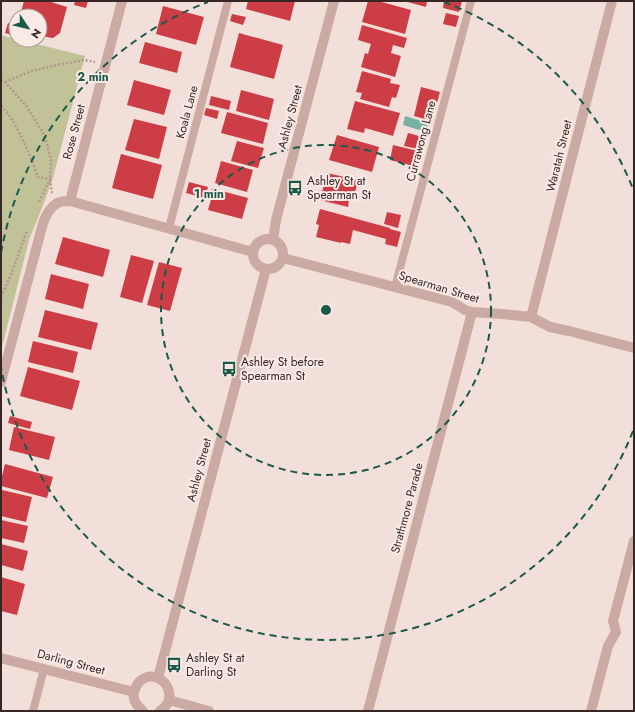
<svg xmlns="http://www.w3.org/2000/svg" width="635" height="712" font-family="Jost,sans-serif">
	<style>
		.green { fill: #c1c298 }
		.water { fill: #76b1a2 }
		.building { fill: #cc3d46 }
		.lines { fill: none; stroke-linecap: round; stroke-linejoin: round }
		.path { stroke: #b7948e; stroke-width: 2.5; stroke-dasharray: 2 2; stroke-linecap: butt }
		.service { stroke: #cbaaa4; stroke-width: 8 }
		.minor { stroke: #cbaaa4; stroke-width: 10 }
		.ring { fill: none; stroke: #1a5a4b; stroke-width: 2; stroke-dasharray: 7 5 }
		.labels { text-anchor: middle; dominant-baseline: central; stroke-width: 4; stroke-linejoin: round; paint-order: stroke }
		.street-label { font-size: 12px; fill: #362726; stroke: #faeae5 }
		.poi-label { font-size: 12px; fill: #362726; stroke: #faeae5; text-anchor: start }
		.centre { fill: #1a5a4b; stroke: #faeae5; stroke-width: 2 }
		.ring-label { font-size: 12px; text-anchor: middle; font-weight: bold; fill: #1a5a4b; stroke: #faeae5; stroke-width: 4; stroke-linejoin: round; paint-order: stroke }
	</style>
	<rect width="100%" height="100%" fill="#f3dfd9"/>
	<path class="green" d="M 1,35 L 16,39 L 16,40 L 20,40 L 85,56 L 53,178 L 45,200 L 29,240 L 1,351 Z"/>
	<path class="water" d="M 405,116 L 428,123 L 426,132 L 403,125 Z"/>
	<path class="building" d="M 24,1 L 48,1 L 67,7 L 60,33 L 53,38 L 40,36 L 40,16 L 20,16 Z
		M 75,1 L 88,1 L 86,8 L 74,5 Z
		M 248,1 L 295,1 L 290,21 L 246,9 Z
		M 368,1 L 378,1 L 411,10 L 405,34 L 362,22 Z
		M 404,1 L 427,1 L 426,7 Z
		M 444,1 L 462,1 L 459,12 L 443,8 Z
		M 163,6 L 204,17 L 196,45 L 156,34 Z
		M 446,13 L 459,16 L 456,27 L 443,24 Z
		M 232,14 L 246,17 L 243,25 L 230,21 Z
		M 8,23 L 16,25 L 16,36 L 5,33 Z
		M 362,25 L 407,38 L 404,48 L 393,45 L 391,53 L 401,56 L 395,77 L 361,67 L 365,53 L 368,54 L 371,44 L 358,40 Z
		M 239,33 L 283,45 L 274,79 L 230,67 Z
		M 145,42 L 182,52 L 177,73 L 139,63 Z
		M 362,71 L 391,79 L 390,83 L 400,85 L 396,98 L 392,97 L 389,107 L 360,99 L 362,93 L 356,92 Z
		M 134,80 L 171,90 L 164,115 L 127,105 Z
		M 421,87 L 440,92 L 432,121 L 414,116 Z
		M 241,90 L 274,99 L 269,120 L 236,111 Z
		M 211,96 L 231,101 L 229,110 L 209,105 Z
		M 355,101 L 400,113 L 393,136 L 365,128 L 364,133 L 347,129 Z
		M 206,108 L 219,111 L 217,119 L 204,115 Z
		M 227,112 L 268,123 L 263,144 L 221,133 Z
		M 134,119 L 167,127 L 159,159 L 125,150 Z
		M 408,133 L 426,138 L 423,150 L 404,146 Z
		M 337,135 L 379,147 L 372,172 L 329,160 Z
		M 237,141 L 264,148 L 258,168 L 231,161 Z
		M 393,145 L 422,152 L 418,167 L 390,160 Z
		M 121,154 L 162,165 L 153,199 L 112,188 Z
		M 221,161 L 253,170 L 247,192 L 215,183 Z
		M 327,173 L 358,180 L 353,201 L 349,200 L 348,207 L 320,200 Z
		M 189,182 L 208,187 L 205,198 L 186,193 Z
		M 214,189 L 248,198 L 242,219 L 208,210 Z
		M 320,209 L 390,228 L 390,229 L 401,232 L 397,247 L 385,244 L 386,239 L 353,230 L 350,244 L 341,242 L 341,243 L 316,237 L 319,225 L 316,224 Z
		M 387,212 L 401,215 L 398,228 L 384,224 Z
		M 63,237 L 110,250 L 103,277 L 55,264 Z
		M 131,255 L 154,261 L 142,303 L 120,297 Z
		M 159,262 L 182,268 L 170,311 L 147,305 Z
		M 51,274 L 89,284 L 83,309 L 45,299 Z
		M 45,310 L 98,323 L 91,350 L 38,337 Z
		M 33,341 L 78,352 L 73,373 L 28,362 Z
		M 28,367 L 80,381 L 72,410 L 20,396 Z
		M 10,416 L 32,422 L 30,429 L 8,423 Z
		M 14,427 L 55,437 L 49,460 L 9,450 Z
		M 5,464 L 53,477 L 47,498 L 1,486 L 1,480 Z
		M 2,490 L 32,497 L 26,522 L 1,516 L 1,495 Z
		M 1,520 L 28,526 L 24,543 L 1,538 Z
		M 1,544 L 28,551 L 23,571 L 1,565 Z
		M 1,577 L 25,584 L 17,615 L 1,611 Z"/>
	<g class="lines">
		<path class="path" d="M 1,80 L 5,82 L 27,107 L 42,131 L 47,144 L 51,160 L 50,179 L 52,193
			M 5,82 L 32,71 L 52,66 L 84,60 L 95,62
			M 1,106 C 17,121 30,156 38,177 L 50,179 L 39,202
			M 1,297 L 10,277 L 27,231"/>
		<path class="service" d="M 169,228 L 228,1
			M 395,287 L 471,1
			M 33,711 L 44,669"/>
		<path class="minor" d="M 70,201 L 122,1
			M253 254a15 15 0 1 1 30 0a15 15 0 1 1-30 0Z
			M 273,240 L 276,220 L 334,1
			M 283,258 L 452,302 L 465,310 L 472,312 L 502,314 L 531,317 L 550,327 L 569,331 L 634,348
			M 531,317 L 612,1
			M 1,382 L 43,223 C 46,215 51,205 60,202 C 63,201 67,201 70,201 L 253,252
			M 1,658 L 134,692
			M 158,678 L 266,269
			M 169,700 L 209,711
			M 143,711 C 137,706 132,700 134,692 C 135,688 137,684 140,681 C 159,665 183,696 160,711
			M 368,711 L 472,312
			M 591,711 L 608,646 L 616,632 L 613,621 L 634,541"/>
	</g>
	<g class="ring">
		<circle cx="326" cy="310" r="165"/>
		<path d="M633 431A330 330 0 0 1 1 367M1 253A330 330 0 0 1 208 2M444 2A330 330 0 0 1 633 189"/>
	</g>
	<defs>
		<symbol id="bus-bare" viewBox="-9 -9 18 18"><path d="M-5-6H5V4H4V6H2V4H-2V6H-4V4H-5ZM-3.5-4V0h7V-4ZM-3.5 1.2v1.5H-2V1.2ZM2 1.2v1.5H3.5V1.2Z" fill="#1a5a4b" stroke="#faeae5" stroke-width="2.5" paint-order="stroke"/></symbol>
	</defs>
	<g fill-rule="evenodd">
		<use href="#bus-bare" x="284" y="177" width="22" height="22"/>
		<use href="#bus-bare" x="218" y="358" width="22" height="22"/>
		<use href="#bus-bare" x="163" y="654" width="22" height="22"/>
	</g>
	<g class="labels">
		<g class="street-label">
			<text transform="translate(187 112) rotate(-75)">Koala Lane</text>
			<text transform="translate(290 117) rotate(-75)">Ashley Street</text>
			<text transform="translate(74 132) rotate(-75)">Rose Street</text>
			<text transform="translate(421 141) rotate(-75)">Currawong Lane</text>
			<text transform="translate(559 156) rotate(-76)">Waratah Street</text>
			<text transform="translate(439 287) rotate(17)">Spearman Street</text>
			<text transform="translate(199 470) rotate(-75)">Ashley Street</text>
			<text transform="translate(407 508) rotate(-75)">Strathmore Parade</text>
			<text transform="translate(71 662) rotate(15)">Darling Street</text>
		</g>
		<g class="poi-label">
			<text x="307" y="181">Ashley St at<tspan x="307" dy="14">Spearman St</tspan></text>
			<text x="241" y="362">Ashley St before<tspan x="241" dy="14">Spearman St</tspan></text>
			<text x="186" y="658">Ashley St at<tspan x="186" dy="14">Darling St</tspan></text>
		</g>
	</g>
	<circle cx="326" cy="310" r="6" class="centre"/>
	<g class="ring-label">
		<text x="93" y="81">2 min</text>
		<text x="209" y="198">1 min</text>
	</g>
	<rect width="635" height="712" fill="none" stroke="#362726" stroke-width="4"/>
	<g transform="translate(28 28) rotate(125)"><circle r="19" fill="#faeae5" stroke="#ac9c99"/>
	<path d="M0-3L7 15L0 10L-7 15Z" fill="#1a5a4b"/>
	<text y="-6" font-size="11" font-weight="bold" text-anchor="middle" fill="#362726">N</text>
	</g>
</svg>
